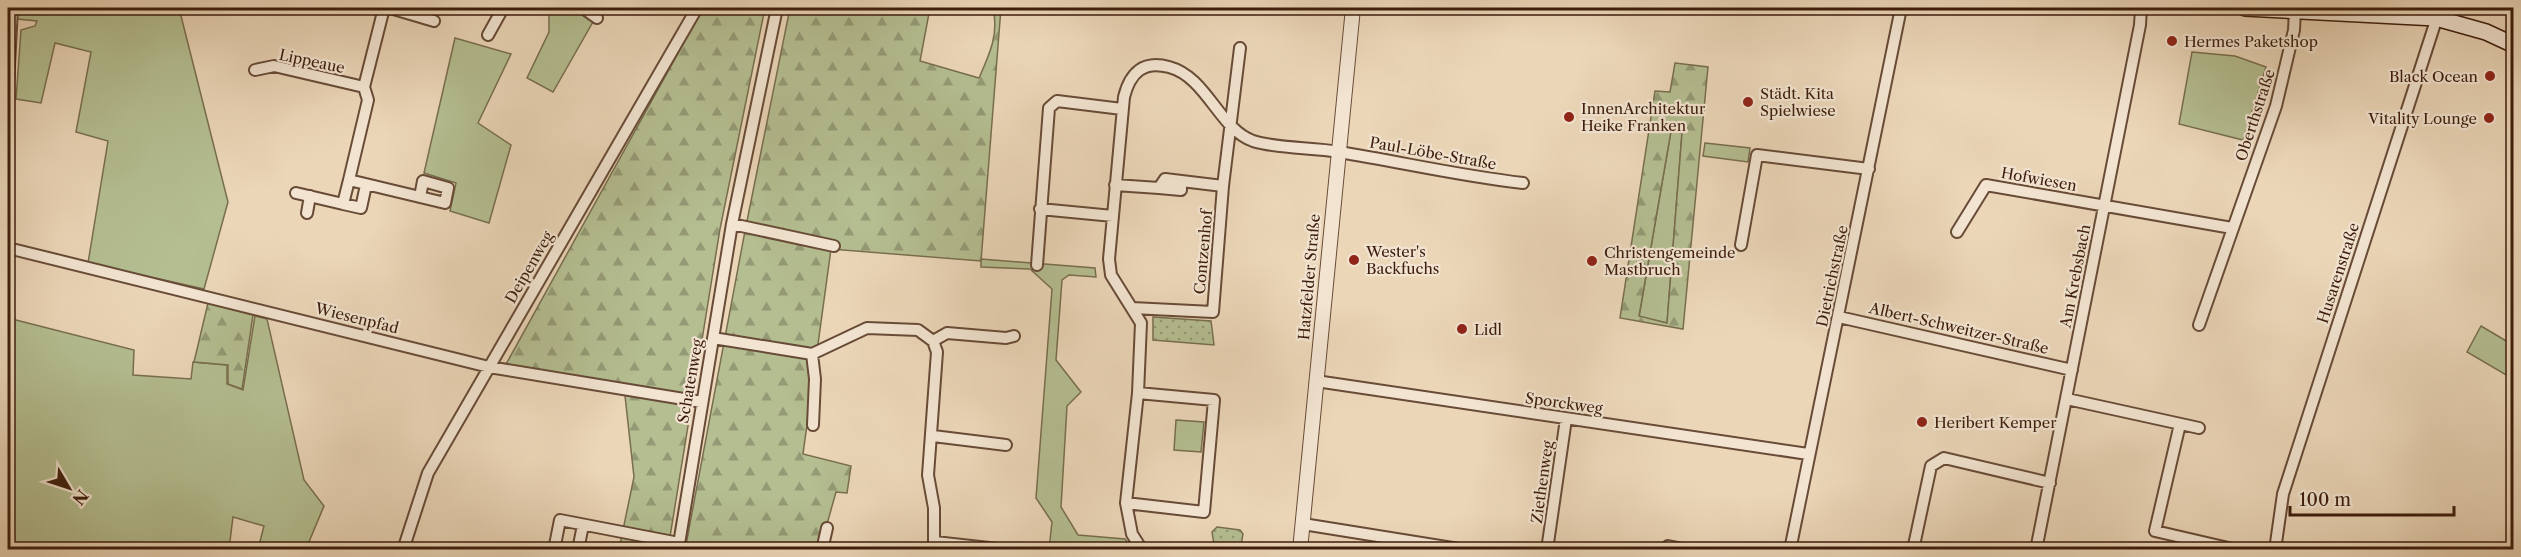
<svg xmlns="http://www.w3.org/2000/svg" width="2521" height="557" font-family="'Libre Caslon Text',serif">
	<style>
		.grass { fill: #b4be91; stroke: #786e4e; stroke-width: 1.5 }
		.forest { fill: url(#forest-firs); stroke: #786e4e; stroke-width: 1.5; fill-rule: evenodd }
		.park { fill: url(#park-dots); stroke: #786e4e; stroke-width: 1.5 }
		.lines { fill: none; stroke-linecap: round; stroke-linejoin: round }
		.minor-casing { stroke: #684b37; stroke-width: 14 }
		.tertiary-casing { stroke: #684b37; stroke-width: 16 }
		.secondary-casing { stroke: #3d1d0c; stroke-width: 18 }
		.minor { stroke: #f2e4d1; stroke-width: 10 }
		.tertiary { stroke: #f2e4d1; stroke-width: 14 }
		.secondary { stroke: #f2e4d1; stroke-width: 15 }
		.rail { stroke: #3d1d0c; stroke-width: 3; stroke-dasharray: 10 10; stroke-linecap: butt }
		.poi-dot { fill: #8f2418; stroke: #f2e4d1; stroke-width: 2 }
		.labels { text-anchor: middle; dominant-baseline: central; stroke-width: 4.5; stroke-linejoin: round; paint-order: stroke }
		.poi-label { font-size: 15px; fill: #3d1d0c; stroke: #f2e4d1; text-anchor: start }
		.street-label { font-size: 15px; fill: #3d1d0c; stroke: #f2e4d1 }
	</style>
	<defs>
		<pattern id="forest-firs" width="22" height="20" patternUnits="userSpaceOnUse" patternTransform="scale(1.5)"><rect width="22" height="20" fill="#b4be91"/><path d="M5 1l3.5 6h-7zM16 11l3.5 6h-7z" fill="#949a75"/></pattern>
		<pattern id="park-dots" width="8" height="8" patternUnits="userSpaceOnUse" patternTransform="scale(1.5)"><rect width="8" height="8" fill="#b4be91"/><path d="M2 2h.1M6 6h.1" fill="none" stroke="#949a75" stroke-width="1.8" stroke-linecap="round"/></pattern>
	</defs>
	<rect width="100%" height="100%" fill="#ebd6b8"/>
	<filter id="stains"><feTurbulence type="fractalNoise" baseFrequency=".00333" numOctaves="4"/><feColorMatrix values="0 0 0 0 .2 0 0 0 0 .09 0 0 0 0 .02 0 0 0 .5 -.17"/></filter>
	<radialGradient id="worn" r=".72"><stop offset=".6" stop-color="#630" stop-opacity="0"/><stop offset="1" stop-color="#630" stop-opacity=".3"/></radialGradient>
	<path class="grass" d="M 18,8 L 179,8 L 228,202 L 204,289 L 88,263 L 108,141 L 76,132 L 91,52 L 55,43 L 41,103 L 16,99 L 21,30 L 35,26 L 37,21 L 17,19 Z
		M 549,14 L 584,14 L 594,20 L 553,92 L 527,78 L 549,32 Z
		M 455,38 L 511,54 L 478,123 L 511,145 L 489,223 L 450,211 L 456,183 L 424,173 Z
		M 2192,52 L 2235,56 L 2266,67 L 2243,140 L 2179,124 Z
		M 1671,131 L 1682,133 L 1667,323 L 1639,317 Z
		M 1705,143 L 1750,148 L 1748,162 L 1703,156 Z
		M 981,259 L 1095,268 L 1096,277 L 1069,275 L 1062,280 L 1056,360 L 1081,392 L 1067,406 L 1061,507 L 1078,535 L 1125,539 L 1133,549 L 1049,549 L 1052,522 L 1036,498 L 1052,289 L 1030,269 L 981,267 Z
		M 255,316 L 267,319 L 304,480 L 324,506 L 306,549 L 258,549 L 264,526 L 233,517 L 229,549 L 8,549 L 8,318 L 134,350 L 133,375 L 191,379 L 193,362 L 227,365 L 227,384 L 243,390 Z
		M 2481,326 L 2513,345 L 2513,379 L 2467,352 Z
		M 1176,420 L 1204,422 L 1201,452 L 1174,450 Z"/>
	<path class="forest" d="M 703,8 L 765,8 L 720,229 L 668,549 L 619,549 L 634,477 L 624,387 L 505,366 Z
		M 790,8 L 930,8 L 920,61 L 979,78 C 990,53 999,34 993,8 L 1001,8 L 981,261 L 831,249 L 803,454 L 851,466 L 847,493 L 836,492 L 820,549 L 685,550 L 745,231 Z
		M 1675,63 L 1708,67 L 1683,329 L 1620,318 L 1655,91 L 1670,92 ZM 1671,131 L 1682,133 L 1667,323 L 1639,316 Z
		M 208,303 L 253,315 L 242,389 L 228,384 L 228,365 L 194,362 Z"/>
	<path class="park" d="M 1153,317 L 1211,321 L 1214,345 L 1153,340 Z
		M 1217,527 L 1240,530 L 1243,534 L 1241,545 L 1214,544 L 1212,532 Z"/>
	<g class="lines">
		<defs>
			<path id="minor" d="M 390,8 L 434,21
				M 526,8 L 542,8
				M 551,8 L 583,8 L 597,18
				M 488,35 L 503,8
				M 255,70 L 274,66 L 364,87
				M 8,85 L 12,8
				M 349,180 L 368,100 L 364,87 L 384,8
				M 1115,185 L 1159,188 L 1165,179 L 1223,186
				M 1159,188 L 1181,190 L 1181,181
				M 296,193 L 343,204 L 349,180 L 445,203 L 448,188 L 423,181 L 420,197
				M 343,204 L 361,208 L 366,185
				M 1040,209 L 1113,216
				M 307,213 L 310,196
				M 732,224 L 834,246
				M 1957,232 L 1986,185 L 2232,228
				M 1741,245 L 1757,155 L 1869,169
				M 8,248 L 489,367 L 702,402
				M 1037,265 L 1049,108 L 1057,101 L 1122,109
				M 1132,308 L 1213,312 L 1223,186 L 1240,48
				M 1839,317 L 2072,370
				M 2199,325 L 2276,106 L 2294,30 L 2295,10
				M 713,338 L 812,354 L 867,328 L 918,330 L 933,341 L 937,352 L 928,475 L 934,508 L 934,550
				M 933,341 L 947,333 L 1006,338 L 1014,336
				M 812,354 L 815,379 L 813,425
				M 1316,381 L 1808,454
				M 2067,399 L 2199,428
				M 2180,424 L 2155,531 L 2237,550
				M 933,436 L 1006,445
				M 1126,503 L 1204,512 L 1214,400 L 1138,393
				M 1303,524 L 1465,550
				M 935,542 L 1007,550
				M 403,550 L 428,473 L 697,8
				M 554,550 L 560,520 L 679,543
				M 578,550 L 583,525
				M 678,550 L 732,224 L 777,8
				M 822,550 L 827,528
				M 1142,550 L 1132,534 L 1126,503 L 1138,393 L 1141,323 L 1111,275 L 1109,259 L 1124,97 C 1130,73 1143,60 1169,67 C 1207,77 1219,129 1253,141 C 1278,149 1313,147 1339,152 C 1401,162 1461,176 1523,183
				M 1547,550 L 1566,419
				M 1667,550 L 1668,546 L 1688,550
				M 1790,550 L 1901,8
				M 1913,550 L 1931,466 L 1944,458 L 2050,483
				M 2036,550 L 2140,25 L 2141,8
				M 2275,550 L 2283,494 L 2440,8"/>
			<path id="tertiary" d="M 1300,550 L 1353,8"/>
			<path id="secondary" d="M 2245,8 L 2436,18 L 2486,32 L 2514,45"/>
		</defs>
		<use href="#minor" class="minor-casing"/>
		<use href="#tertiary" class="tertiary-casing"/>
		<use href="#secondary" class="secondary-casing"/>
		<use href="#minor" class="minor"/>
		<use href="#tertiary" class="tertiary"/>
		<use href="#secondary" class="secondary"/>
		<path class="rail" d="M 2501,8 L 2514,16"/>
	</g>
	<g class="poi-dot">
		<circle cx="2172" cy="41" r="6"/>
		<circle cx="2490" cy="76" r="6"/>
		<circle cx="1748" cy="102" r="6"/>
		<circle cx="1569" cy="117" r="6"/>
		<circle cx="2489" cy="118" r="6"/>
		<circle cx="1354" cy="260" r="6"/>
		<circle cx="1592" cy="261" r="6"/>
		<circle cx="1462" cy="329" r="6"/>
		<circle cx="1922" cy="422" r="6"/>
	</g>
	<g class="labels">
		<g class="poi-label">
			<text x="2184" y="41">Hermes Paketshop</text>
			<text x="2478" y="76" text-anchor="end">Black Ocean</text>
			<text x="1760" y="93">Städt. Kita<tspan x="1760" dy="17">Spielwiese</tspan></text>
			<text x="1581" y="108">InnenArchitektur<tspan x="1581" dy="17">Heike Franken</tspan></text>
			<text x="2477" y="118" text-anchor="end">Vitality Lounge</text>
			<text x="1366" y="251">Wester's<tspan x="1366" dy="17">Backfuchs</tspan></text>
			<text x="1604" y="252">Christengemeinde<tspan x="1604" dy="17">Mastbruch</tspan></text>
			<text x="1474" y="329">Lidl</text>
			<text x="1934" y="422">Heribert Kemper</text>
		</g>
		<g class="street-label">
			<text transform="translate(312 61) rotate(12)">Lippeaue</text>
			<text transform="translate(2255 115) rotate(-72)">Oberthstraße</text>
			<text transform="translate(1433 153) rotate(10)">Paul-Löbe-Straße</text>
			<text transform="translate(2039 179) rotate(10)">Hofwiesen</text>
			<text transform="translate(1203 252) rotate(-85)">Contzenhof</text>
			<text transform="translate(529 267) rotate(-60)">Deipenweg</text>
			<text transform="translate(2338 273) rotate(-72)">Husarenstraße</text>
			<text transform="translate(1832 276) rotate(-78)">Dietrichstraße</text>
			<text transform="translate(2075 276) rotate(-79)">Am Krebsbach</text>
			<text transform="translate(1309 277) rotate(-85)">Hatzfelder Straße</text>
			<text transform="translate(357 318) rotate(14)">Wiesenpfad</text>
			<text transform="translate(1959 328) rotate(13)">Albert-Schweitzer-Straße</text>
			<text transform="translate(690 381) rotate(-80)">Schatenweg</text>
			<text transform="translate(1564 403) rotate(8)">Sporckweg</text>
			<text transform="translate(1542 482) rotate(-82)">Ziethenweg</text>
		</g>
	</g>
	<rect width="2521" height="557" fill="none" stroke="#ebd6b8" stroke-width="30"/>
	<rect x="9" y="9" width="2503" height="539" fill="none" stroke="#3d1d0c" stroke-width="3"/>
	<rect x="15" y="15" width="2491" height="527" fill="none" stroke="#3d1d0c" stroke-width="1.5"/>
	<g transform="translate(69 488) rotate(129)" stroke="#f2e4d1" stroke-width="4.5" paint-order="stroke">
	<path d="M0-4.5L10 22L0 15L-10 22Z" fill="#3d1d0c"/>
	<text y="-9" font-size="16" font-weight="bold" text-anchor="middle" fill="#3d1d0c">N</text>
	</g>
	<path d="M2290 506v9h164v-9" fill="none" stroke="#3d1d0c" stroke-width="3"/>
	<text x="2299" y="506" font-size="18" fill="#3d1d0c" stroke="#f2e4d1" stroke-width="4.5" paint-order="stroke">100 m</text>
	<rect width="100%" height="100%" filter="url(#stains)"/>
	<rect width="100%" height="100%" fill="url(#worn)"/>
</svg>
